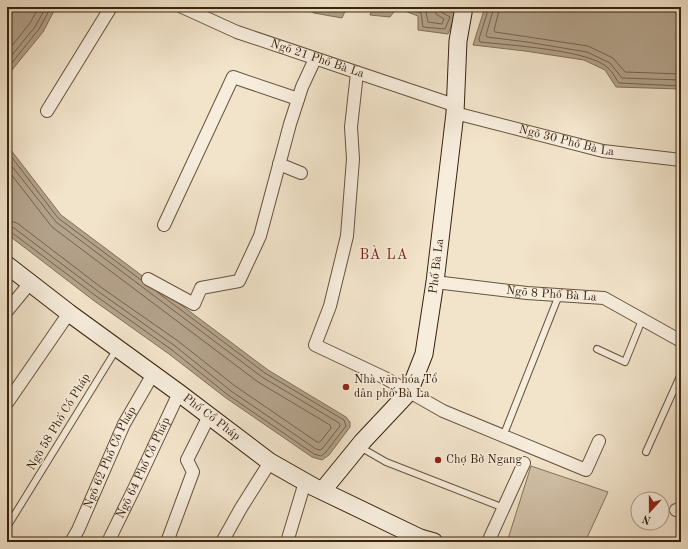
<svg xmlns="http://www.w3.org/2000/svg" width="688" height="549" font-family="'Old Standard TT',serif">
	<style>
		.green { fill: #d3c3ab; stroke: #86735c }
		.water { fill: #b3a28b; stroke: #826f59 }
		.lines { fill: none; stroke-linecap: round; stroke-linejoin: round }
		.shore { stroke: #76624c; stroke-width: 1 }
		.lane-casing { stroke: #67533d; stroke-width: 8 }
		.street-casing { stroke: #67533d; stroke-width: 14 }
		.secondary-casing { stroke: #39230e; stroke-width: 19 }
		.lane { stroke: #f7eddd; stroke-width: 6 }
		.street { stroke: #f7eddd; stroke-width: 12 }
		.secondary { stroke: #f7eddd; stroke-width: 17 }
		.poi-dot { fill: #8f2418; stroke: #f7eddd; stroke-width: 1.5 }
		.labels { text-anchor: middle; dominant-baseline: central; stroke-width: 3; stroke-linejoin: round; paint-order: stroke }
		.street-label { font-size: 12px; fill: #39230e; stroke: #f7eddd }
		.poi-label { font-size: 12px; fill: #39230e; stroke: #f7eddd; text-anchor: start }
		.quarter-label { font-size: 14px; letter-spacing: 1px; fill: #7a1f14; stroke: #f7eddd }
	</style>
	<rect width="100%" height="100%" fill="#f2e4cb"/>
	<filter id="stains"><feTurbulence type="fractalNoise" baseFrequency=".005" numOctaves="4"/><feColorMatrix values="0 0 0 0 .2 0 0 0 0 .09 0 0 0 0 .02 0 0 0 .5 -.17"/></filter>
	<radialGradient id="worn" r=".72"><stop offset=".6" stop-color="#630" stop-opacity="0"/><stop offset="1" stop-color="#630" stop-opacity=".3"/></radialGradient>
	<path class="green" d="M 531,466 L 608,492 L 585,542 L 507,542 Z"/>
	<path class="water" d="M 7,7 L 56,7 L 43,32 L 7,76 Z
		M 301,7 L 347,7 L 342,18 L 314,13 Z
		M 372,7 L 441,7 L 456,14 L 448,34 L 418,30 L 418,16 L 397,8 L 390,17 L 370,15 Z
		M 485,7 L 668,7 L 681,15 L 681,89 L 616,87 L 605,70 L 584,60 L 525,51 L 473,45 Z
		M 7,145 L 61,215 L 268,370 L 346,417 L 350,422 L 350,427 L 329,455 L 322,460 L 312,457 L 226,398 L 169,354 L 93,300 L 7,234 Z"/>
	<g class="lines">
		<path class="shore" d="M 406,7 L 421,13 L 423,27 L 445,29 L 450,17 L 441,12 L 440,7
			M 420,7 L 426,12 L 428,22 L 442,24 L 444,19 L 436,14 L 435,7
			M 489,7 L 479,39 L 480,42 C 507,45 591,50 608,68 C 613,72 615,78 619,83 L 681,86
			M 494,7 L 486,35 L 487,37 L 527,42 L 587,52 L 610,63 L 622,78 L 681,80
			M 500,7 L 494,30 L 495,32 L 588,46 L 613,58 L 625,72 L 681,74
			M 7,52 L 30,23 L 39,7
			M 7,61 L 35,27 L 46,7
			M 7,69 L 39,29 L 51,7
			M 7,151 L 58,218 L 141,280
			M 7,160 L 56,222 L 262,377 L 339,423 L 340,426 L 322,449 L 320,450 L 316,449 L 231,391 L 175,346 L 99,292 L 14,228 L 7,226
			M 7,169 L 52,227 L 258,382 L 330,425 L 331,428 L 320,442 L 317,442 L 235,386 L 178,341 L 102,288 L 17,223 L 7,220
			M 7,231 L 11,232 L 96,296 L 172,350 L 228,395 L 314,454 L 321,456 L 326,452 L 346,426 L 344,420 L 265,373 L 157,292"/>
		<defs>
			<path id="lane" d="M 597,349 L 625,362 L 642,320
				M 506,429 L 559,295
				M 360,447 L 386,462 L 504,508
				M 646,452 L 681,374
				M 7,527 L 116,350"/>
			<g id="street">
				<path id="s1" d="M 182,7 L 237,32 L 454,105"/>
				<path d="M 357,73 L 351,127 L 353,159 L 347,236 L 330,306 L 315,345 L 385,378 L 443,411 L 586,470 L 599,441"/>
				<path d="M 47,111 L 111,7"/>
				<path id="s2" d="M 455,113 L 603,151 L 681,160"/>
				<path d="M 279,164 L 301,173"/>
				<path d="M 164,225 L 233,77 L 298,99"/>
				<path d="M 148,279 L 194,304 L 201,288 L 239,281 L 260,236 L 290,124 L 302,87 L 315,59"/>
				<path id="s3" d="M 435,282 L 527,293 L 604,298 L 681,341"/>
				<path d="M 7,311 L 30,283"/>
				<path d="M 7,403 L 69,313"/>
				<path d="M 676,510 L 681,512"/>
				<path id="s4" d="M 71,542 L 78,530 L 124,424 L 153,374"/>
				<path id="s5" d="M 108,542 L 134,489 L 179,393"/>
				<path d="M 167,542 L 193,472 L 187,460 L 209,416"/>
				<path d="M 222,542 L 241,508 L 270,462"/>
				<path d="M 287,542 L 305,482"/>
				<path d="M 488,542 L 524,463"/>
			</g>
			<g id="secondary">
				<path id="s6" d="M 7,265 L 69,313 L 179,393 L 270,462 L 314,487 L 420,538 L 434,542"/>
				<path id="s7" d="M 323,490 L 363,441 L 409,392 L 424,354 L 435,282 L 455,113 L 458,41 L 464,7"/>
			</g>
		</defs>
		<use href="#lane" class="lane-casing"/>
		<use href="#street" class="street-casing"/>
		<use href="#secondary" class="secondary-casing"/>
		<use href="#lane" class="lane"/>
		<use href="#street" class="street"/>
		<use href="#secondary" class="secondary"/>
	</g>
	<g class="poi-dot">
		<circle cx="346" cy="387" r="4"/>
		<circle cx="438" cy="460" r="4"/>
	</g>
	<g class="labels">
		<g class="street-label">
			<text stroke="none"><textPath href="#s1" startOffset="145">Ngõ 21 Phố Bà La</textPath></text>
			<text stroke="none"><textPath href="#s2" startOffset="115">Ngõ 30 Phố Bà La</textPath></text>
			<text stroke="none"><textPath href="#s7" startOffset="260">Phố Bà La</textPath></text>
			<text stroke="none"><textPath href="#s3" startOffset="117">Ngõ 8 Phố Bà La</textPath></text>
			<text stroke="none"><textPath href="#s6" startOffset="255">Phố Cổ Pháp</textPath></text>
			<text transform="translate(59 422) rotate(-59)">Ngõ 58 Phố Cổ Pháp</text>
			<text stroke="none"><textPath href="#s4" startOffset="93">Ngõ 62 Phố Cổ Pháp</textPath></text>
			<text stroke="none"><textPath href="#s5" startOffset="82">Ngõ 64 Phố Cổ Pháp</textPath></text>
		</g>
		<g class="poi-label">
			<text x="354" y="380">Nhà văn hóa Tổ<tspan x="354" dy="14">dân phố Bà La</tspan></text>
			<text x="446" y="460">Chợ Bờ Ngang</text>
		</g>
		<g class="quarter-label">
			<text x="384" y="255">BÀ LA</text>
		</g>
	</g>
	<rect width="688" height="549" fill="none" stroke="#f2e4cb" stroke-width="24"/>
	<rect x="8" y="8" width="672" height="533" fill="none" stroke="#39230e" stroke-width="2"/>
	<rect x="12" y="12" width="664" height="525" fill="none" stroke="#39230e"/>
	<g transform="translate(650 511) rotate(201)"><circle r="19" fill="#f7eddd" stroke="#ab9c8a"/>
	<path d="M0-3L7 15L0 10L-7 15Z" fill="#8f2418"/>
	<text y="-6" font-size="11" font-weight="bold" text-anchor="middle" fill="#39230e">N</text>
	</g>
	<rect width="100%" height="100%" filter="url(#stains)"/>
	<rect width="100%" height="100%" fill="url(#worn)"/>
</svg>
